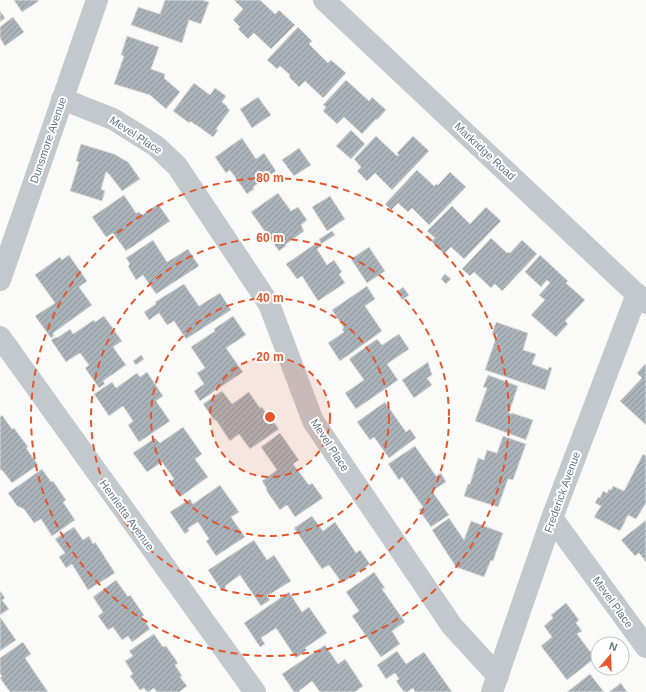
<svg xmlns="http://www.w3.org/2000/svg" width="646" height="692" font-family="Arial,sans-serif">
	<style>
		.building { fill: url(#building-hatch); stroke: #dcdcda }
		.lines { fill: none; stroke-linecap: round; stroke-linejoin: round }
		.minor { stroke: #c3c8cc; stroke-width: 22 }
		.ring { fill: none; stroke: #e4572e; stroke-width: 2; stroke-dasharray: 7 5 }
		.labels { text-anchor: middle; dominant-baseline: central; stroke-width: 4; stroke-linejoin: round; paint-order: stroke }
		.street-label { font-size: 11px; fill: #657683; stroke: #fff }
		.centre { fill: #e4572e; stroke: #fff; stroke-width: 2 }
		.ring-label { font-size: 12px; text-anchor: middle; font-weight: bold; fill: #e4572e; stroke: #fff; stroke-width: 4; stroke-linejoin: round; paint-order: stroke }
	</style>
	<defs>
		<pattern id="building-hatch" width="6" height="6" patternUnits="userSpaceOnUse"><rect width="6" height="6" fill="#aab3b9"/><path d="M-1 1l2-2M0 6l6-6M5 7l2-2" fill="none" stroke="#8e969c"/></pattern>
	</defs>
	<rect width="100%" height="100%" fill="#fafaf8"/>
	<path class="building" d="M 14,0 L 38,0 L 39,1 L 22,12 Z
		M 165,0 L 202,0 L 209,2 L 201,24 L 189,20 L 182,43 L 131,25 L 138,7 L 160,14 Z
		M 234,0 L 260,0 L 275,14 L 279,10 L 295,25 L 271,49 L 254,33 L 248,39 L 238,29 L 240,27 L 233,20 L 243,9 Z
		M 0,11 L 5,18 L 0,22 Z
		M 13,17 L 24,32 L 5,46 L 0,38 L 0,27 Z
		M 298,27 L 312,41 L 309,44 L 328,63 L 331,60 L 346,73 L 323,98 L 305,81 L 299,87 L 289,77 L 290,75 L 280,66 L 277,69 L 267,60 Z
		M 127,36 L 159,47 L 151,69 L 165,74 L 164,78 L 180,92 L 166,109 L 150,95 L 114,84 L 124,56 L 121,55 Z
		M 346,80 L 369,101 L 372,97 L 386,110 L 377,120 L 376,119 L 362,134 L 344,117 L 337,124 L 323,111 L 326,107 L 323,105 Z
		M 194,83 L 210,95 L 215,88 L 226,96 L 222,102 L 228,107 L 227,108 L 230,110 L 216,129 L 218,130 L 213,137 L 195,124 L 195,125 L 191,121 L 189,123 L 173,111 Z
		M 258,97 L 271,115 L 252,128 L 240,109 Z
		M 351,130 L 365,144 L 351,159 L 336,146 Z
		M 376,136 L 397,156 L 399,155 L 397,153 L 413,136 L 429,151 L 392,190 L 375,173 L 367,181 L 357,171 L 361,167 L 354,159 Z
		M 242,138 L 256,159 L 264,153 L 276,171 L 253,187 L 254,189 L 247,194 L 230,170 L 226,173 L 215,157 Z
		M 81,144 L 114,154 L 128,162 L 140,179 L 122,191 L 109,174 L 106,172 L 101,189 L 105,191 L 102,201 L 70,191 L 79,162 L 76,161 Z
		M 299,148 L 311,165 L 294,176 L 282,160 Z
		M 417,170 L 434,186 L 436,184 L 438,185 L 450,172 L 466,187 L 429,225 L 412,208 L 408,212 L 398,203 L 391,210 L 385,204 Z
		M 278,193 L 291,211 L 298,207 L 307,220 L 301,225 L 304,231 L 285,245 L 286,246 L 279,251 L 251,212 Z
		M 124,195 L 136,213 L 139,212 L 142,215 L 158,204 L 170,221 L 126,251 L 113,233 L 106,237 L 92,217 Z
		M 330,196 L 345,219 L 327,231 L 312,207 Z
		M 452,206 L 470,224 L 486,207 L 501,221 L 464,259 L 451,247 L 444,254 L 431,241 L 435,238 L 427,231 Z
		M 332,231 L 335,235 L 321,244 L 319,239 Z
		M 491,238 L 507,253 L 509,252 L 510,253 L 522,240 L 537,254 L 502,291 L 495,284 L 491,288 L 474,272 L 470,276 L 462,269 Z
		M 153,240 L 167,262 L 188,249 L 199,266 L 156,294 L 143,275 L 136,280 L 128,266 L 130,264 L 126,258 Z
		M 318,242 L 321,246 L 317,249 L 327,265 L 334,260 L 342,272 L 339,274 L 345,283 L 318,301 L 302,276 L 297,279 L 286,264 Z
		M 369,247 L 385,271 L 367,283 L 351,259 Z
		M 69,255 L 87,281 L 79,287 L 92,305 L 53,333 L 54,336 L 51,338 L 35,316 L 55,303 L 35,275 L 60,257 L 62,260 Z
		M 540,255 L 568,281 L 566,283 L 585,300 L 565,321 L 568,324 L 556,337 L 531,315 L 545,300 L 539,295 L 550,283 L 547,280 L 541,287 L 525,272 Z
		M 445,274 L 451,279 L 446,284 L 441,279 Z
		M 184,284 L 199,306 L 220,293 L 231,310 L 186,339 L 174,321 L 167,325 L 159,313 L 149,320 L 144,312 L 156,304 L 155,302 Z
		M 367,286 L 375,299 L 365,306 L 382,331 L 340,361 L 328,343 L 344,332 L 342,329 L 344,328 L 332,310 Z
		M 403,287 L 409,295 L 402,300 L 397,292 Z
		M 104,316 L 122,341 L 113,347 L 126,365 L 103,381 L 105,384 L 99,388 L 85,368 L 89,365 L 80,353 L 66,362 L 51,340 L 56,337 L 57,338 L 70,329 L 73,334 L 94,320 L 95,322 Z
		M 233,316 L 246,335 L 226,348 L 243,372 L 200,401 L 194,391 L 204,384 L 197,373 L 205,368 L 191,347 L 215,331 L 214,329 Z
		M 496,322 L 528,333 L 523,350 L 536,354 L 532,364 L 548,370 L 549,367 L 552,368 L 545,390 L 485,370 L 497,335 L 492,334 Z
		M 399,334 L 409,349 L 387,364 L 398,380 L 356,409 L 345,393 L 364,380 L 349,359 L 377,339 L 382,345 Z
		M 141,355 L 144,359 L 136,365 L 133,361 Z
		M 428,362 L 432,375 L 427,378 L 432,385 L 414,398 L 402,380 Z
		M 645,364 L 646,365 L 646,425 L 620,401 L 642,378 L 637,373 Z
		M 147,372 L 163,396 L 156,401 L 170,421 L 139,442 L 128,425 L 133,421 L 123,406 L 109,416 L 94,394 L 112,382 L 116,388 L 137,373 L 140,377 Z
		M 488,375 L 518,386 L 509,413 L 511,414 L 512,413 L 533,420 L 526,440 L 475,421 L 487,388 L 483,387 Z
		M 222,391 L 232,404 L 249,392 L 260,408 L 262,407 L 270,419 L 271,418 L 279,429 L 250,449 L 239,434 L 230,441 L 216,420 L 214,420 L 203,404 Z
		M 385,402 L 406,432 L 410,429 L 416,438 L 389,458 L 374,437 L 370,440 L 357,422 Z
		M 2,415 L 12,429 L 14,428 L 28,447 L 26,448 L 38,465 L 12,483 L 2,470 L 2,471 L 0,469 L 0,417 Z
		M 183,427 L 202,454 L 195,459 L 208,477 L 180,497 L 170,482 L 174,479 L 162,462 L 147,472 L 133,453 L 155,438 L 160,443 Z
		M 280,433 L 299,460 L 293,464 L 309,485 L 312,483 L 323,498 L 295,517 L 287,505 L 280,510 L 266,490 L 267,489 L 262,481 L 277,470 L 261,447 Z
		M 503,436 L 526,444 L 513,480 L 508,479 L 498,507 L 464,496 L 468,484 L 470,484 L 478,458 L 484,460 L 487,450 L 497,453 Z
		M 415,446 L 436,476 L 441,473 L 446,482 L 432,491 L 449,515 L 431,527 L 419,510 L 423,507 L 402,477 L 399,480 L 388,464 Z
		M 643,454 L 646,456 L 646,503 L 636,519 L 628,515 L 620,531 L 594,517 L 601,506 L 595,503 L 598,497 L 600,498 L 603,491 L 607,493 L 609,489 L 611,490 L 613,486 L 624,491 Z
		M 42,469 L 51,482 L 53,481 L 66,500 L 63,502 L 75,520 L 52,536 L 41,519 L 34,523 L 24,509 L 17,506 L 8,493 Z
		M 220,485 L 239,512 L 231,517 L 245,537 L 216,556 L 206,541 L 209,539 L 198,522 L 188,528 L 189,531 L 185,534 L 170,512 L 190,499 L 193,504 Z
		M 312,516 L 323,531 L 335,522 L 356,553 L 360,550 L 370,564 L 342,583 L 329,565 L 322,569 L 294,528 Z
		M 449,518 L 464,540 L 471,521 L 503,533 L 493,561 L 491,560 L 484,577 L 456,567 L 432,530 Z
		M 646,520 L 646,562 L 639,553 L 635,556 L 621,540 Z
		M 74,527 L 83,540 L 89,536 L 93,544 L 95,542 L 115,573 L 88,590 L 72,564 L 66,568 L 59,557 L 65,553 L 55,539 Z
		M 254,540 L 267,560 L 274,555 L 291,581 L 267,596 L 270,600 L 261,606 L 240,575 L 225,586 L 226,588 L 222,591 L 208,570 Z
		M 374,572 L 385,588 L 382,589 L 405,622 L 392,631 L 400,644 L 381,657 L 352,616 L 359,611 L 346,592 Z
		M 116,580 L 128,597 L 130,595 L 144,615 L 142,617 L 150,629 L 132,642 L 128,636 L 122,640 L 113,627 L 108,630 L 98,616 L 103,612 L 93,597 Z
		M 0,591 L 5,598 L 2,600 L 9,609 L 0,615 Z
		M 289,592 L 302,612 L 309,607 L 327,633 L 305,648 L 307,650 L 296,658 L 276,628 L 261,638 L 265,644 L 260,647 L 244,623 Z
		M 566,603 L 579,620 L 576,623 L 582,631 L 577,634 L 595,658 L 567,680 L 541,646 L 552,637 L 544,626 L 553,618 L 551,615 Z
		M 0,617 L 16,640 L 0,651 Z
		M 154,634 L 163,647 L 166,646 L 178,663 L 175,665 L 182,676 L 180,677 L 187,686 L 179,692 L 157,692 L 154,688 L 148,692 L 147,692 L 144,688 L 140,690 L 130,676 L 133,674 L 125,661 L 133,656 L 129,651 Z
		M 23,642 L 31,654 L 25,658 L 48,692 L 10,692 L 0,678 L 2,676 L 0,674 L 0,658 Z
		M 325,645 L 338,664 L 345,659 L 363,686 L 355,692 L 320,692 L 312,681 L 299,691 L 300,692 L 294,692 L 282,674 Z
		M 397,651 L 406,664 L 424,652 L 452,692 L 415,692 L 413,688 L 407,692 L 404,692 L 396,681 L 399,679 L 395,673 L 386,679 L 377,665 Z
		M 590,674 L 604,692 L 567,692 Z
		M 621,683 L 627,692 L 609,692 Z"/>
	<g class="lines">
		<path class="minor" d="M 324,0 L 646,303
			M 62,99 L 113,119 L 156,146 L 177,166 L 269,304 L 313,421 L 452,626 L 498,676
			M 0,280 L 97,0
			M 0,337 L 255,692
			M 552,518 L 646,647
			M 492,692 L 552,518 L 637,294"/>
	</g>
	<circle cx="270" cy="417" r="60" fill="#e4572e" fill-opacity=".12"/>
	<g class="ring">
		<circle cx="270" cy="417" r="60"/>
		<circle cx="270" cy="417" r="119"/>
		<circle cx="270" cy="417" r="179"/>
		<circle cx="270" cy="417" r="239"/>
	</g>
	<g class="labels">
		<g class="street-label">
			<text transform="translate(136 135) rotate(33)">Mevel Place</text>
			<text transform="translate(48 140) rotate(-71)">Dunsmore Avenue</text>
			<text transform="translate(485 151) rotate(43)">Markridge Road</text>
			<text transform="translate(330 445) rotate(57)">Mevel Place</text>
			<text transform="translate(562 492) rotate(-70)">Frederick Avenue</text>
			<text transform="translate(127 515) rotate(54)">Henrietta Avenue</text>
			<text transform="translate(613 602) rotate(54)">Mevel Place</text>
		</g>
	</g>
	<circle cx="270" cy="417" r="6" class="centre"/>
	<g class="ring-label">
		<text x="270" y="182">80 m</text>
		<text x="270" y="242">60 m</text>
		<text x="270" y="302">40 m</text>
		<text x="270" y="361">20 m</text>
	</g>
	<g transform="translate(610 656) rotate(19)"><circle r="19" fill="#ffffff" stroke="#c1c8cd"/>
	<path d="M0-3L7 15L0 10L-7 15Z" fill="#e4572e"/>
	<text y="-6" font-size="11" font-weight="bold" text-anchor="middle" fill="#657683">N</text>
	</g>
</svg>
